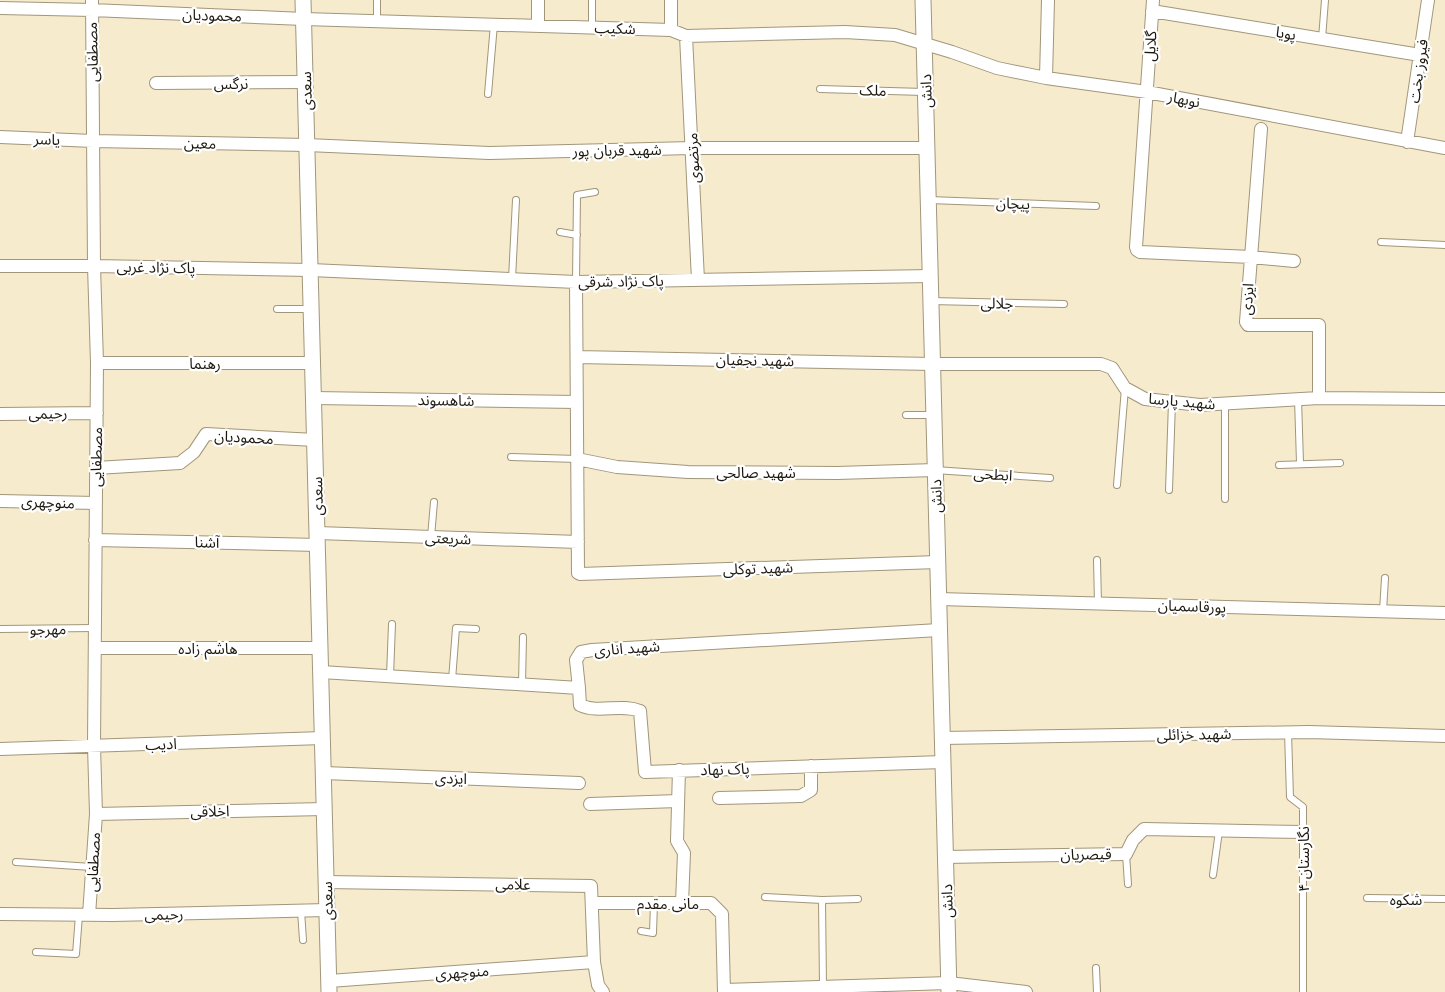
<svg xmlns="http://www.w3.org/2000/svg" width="1445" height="992" font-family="Helvetica,'Noto Sans Arabic',sans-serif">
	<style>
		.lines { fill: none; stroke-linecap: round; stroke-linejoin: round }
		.service-casing { stroke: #a1967a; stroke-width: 8 }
		.minor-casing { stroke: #a1967a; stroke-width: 14 }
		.tertiary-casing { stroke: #a1967a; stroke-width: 17 }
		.service { stroke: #fff; stroke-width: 6 }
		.minor { stroke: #fff; stroke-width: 12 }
		.tertiary { stroke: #fff; stroke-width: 15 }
		.labels { text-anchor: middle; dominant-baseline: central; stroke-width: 4.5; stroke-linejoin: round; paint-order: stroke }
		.street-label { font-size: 15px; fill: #1c180e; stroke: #fff }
	</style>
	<rect width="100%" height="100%" fill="#f7ebce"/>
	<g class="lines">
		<defs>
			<path id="service" d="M 377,21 L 377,0
				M 592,27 L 592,0
				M 1322,39 L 1325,0
				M 820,89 L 924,92
				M 488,94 L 494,24
				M 929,200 L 1096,206
				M 560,232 L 577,235
				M 1381,242 L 1445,245
				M 512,279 L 516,200
				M 576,282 L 577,195 L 595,192
				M 931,301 L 1064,304
				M 277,309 L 311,309
				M 1298,399 L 1300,463
				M 1225,404 L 1225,499
				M 906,415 L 933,415
				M 511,457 L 577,459
				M 1279,465 L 1340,463
				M 935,470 L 1050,478
				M 1117,485 L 1125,388
				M 1169,490 L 1172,402
				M 431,537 L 434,502
				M 1097,560 L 1098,603
				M 1383,611 L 1385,578
				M 0,629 L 95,628
				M 390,676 L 392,624
				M 452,680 L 456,628 L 476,629
				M 522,684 L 523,637
				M 1288,732 L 1290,797 L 1303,807 L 1303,992
				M 1126,854 L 1128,884
				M 16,862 L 92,867
				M 1213,875 L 1219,831
				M 765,897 L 822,900 L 858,899
				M 1367,898 L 1445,899
				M 822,900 L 823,986
				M 301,911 L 303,940
				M 641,931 L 653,933 L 654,903
				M 36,952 L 76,954 L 79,915
				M 1096,968 L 1097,992"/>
			<path id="minor" d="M 1153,0 L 1136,247 L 1137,250 L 1140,252 L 1251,257 L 1294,261
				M 0,8 L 92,10 L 304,19 L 671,30 L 686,36 L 845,32 L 895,35 L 952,52 L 997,68 L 1046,78 L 1147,92 L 1445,148
				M 1152,11 L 1420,55
				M 538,26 L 538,0
				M 671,30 L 671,0
				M 686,36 L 698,280
				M 1046,78 L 1048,0
				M 156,83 L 306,82
				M 1261,129 L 1246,322 L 1248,325 L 1319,325 L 1319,398
				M 0,137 L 93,141 L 307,145 L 489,153 L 692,148 L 927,148
				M 1407,142 L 1428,0
				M 0,266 L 94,266 L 311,270 L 576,282 L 931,276
				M 576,282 L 578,573 L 580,574 L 938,562
				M 577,357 L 933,364 L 1101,364 L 1112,368 L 1125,388 L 1145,399 L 1200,405 L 1319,398 L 1445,399
				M 97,363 L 313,363
				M 314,398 L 577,402
				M 0,414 L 97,413
				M 577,459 L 617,467 L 688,472 L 837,473 L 935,470
				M 96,468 L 180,463 L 194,452 L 206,434 L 315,440
				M 0,501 L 96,503
				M 318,533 L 578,542
				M 95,540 L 318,545
				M 939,599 L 1445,613
				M 95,648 L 320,648
				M 321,672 L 579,688 L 576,660 L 581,652 L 592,650 L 939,630
				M 579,688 L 580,705 C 599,714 621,703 640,711 L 645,772 L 943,762
				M 942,738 L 1309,732 L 1445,736
				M 0,749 L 323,738
				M 679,770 L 677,841 L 684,853 L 682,903
				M 324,773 L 579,783
				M 719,798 L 801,796 L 811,790 L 811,766
				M 590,804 L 678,801
				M 96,814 L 325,809
				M 945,857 L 1126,854 L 1133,840 L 1144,829 L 1303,832
				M 326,882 L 591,886 L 594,962 L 598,985 L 603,992
				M 593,903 L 711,903 L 722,914 L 724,992
				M 0,914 L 113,915 L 327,910
				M 89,915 L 96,814 L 94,746 L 97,363 L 94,266 L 92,0
				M 329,981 L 594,962
				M 724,990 L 949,983 L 1026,992"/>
			<path id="tertiary" d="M 303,0 L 329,992
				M 923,0 L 949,992"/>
		</defs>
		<use href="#service" class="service-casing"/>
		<use href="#minor" class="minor-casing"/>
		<use href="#tertiary" class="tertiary-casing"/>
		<use href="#service" class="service"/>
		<use href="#minor" class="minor"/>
		<use href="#tertiary" class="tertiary"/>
	</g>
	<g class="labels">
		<g class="street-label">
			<text transform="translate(212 15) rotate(2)">محمودیان</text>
			<text transform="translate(615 28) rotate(2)">شکیب</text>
			<text transform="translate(1286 33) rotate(9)">پویا</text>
			<text transform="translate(1150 46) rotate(-86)">گلایل</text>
			<text transform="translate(92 52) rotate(-91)">مصطفایی</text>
			<text transform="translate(1418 71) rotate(-82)">فیروز بخت</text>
			<text x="231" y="83">نرگس</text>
			<text transform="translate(873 90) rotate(2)">ملک</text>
			<text transform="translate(306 91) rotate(-92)">سعدی</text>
			<text transform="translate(926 91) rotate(-92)">دانش</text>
			<text transform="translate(1184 99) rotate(11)">نوبهار</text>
			<text transform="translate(47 139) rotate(2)">یاسر</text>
			<text transform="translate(200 143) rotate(1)">معین</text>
			<text transform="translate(617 150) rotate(-1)">شهید قربان پور</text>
			<text transform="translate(693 158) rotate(-93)">مرتضوی</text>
			<text transform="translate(1013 203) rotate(2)">پیچان</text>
			<text transform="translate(156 267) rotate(1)">پاک نژاد غربی</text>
			<text transform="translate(621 281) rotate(-1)">پاک نژاد شرقی</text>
			<text transform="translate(1247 299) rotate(-86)">ایزدی</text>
			<text transform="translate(997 303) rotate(1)">جلالی</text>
			<text transform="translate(755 360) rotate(1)">شهید نجفیان</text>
			<text x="205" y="363">رهنما</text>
			<text transform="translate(446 400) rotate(1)">شاهسوند</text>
			<text transform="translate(1182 401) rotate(5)">شهید پارسا</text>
			<text transform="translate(48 413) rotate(-1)">رحیمی</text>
			<text transform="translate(244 437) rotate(3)">محمودیان</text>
			<text transform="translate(96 457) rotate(-89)">مصطفایی</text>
			<text x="756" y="472">شهید صالحی</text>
			<text transform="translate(993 474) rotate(4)">ابطحی</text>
			<text transform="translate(317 496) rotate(-91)">سعدی</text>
			<text transform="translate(936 496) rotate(-91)">دانش</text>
			<text transform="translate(48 502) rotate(2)">منوچهری</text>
			<text transform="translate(448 538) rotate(2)">شریعتی</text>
			<text transform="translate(207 542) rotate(1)">آشنا</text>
			<text transform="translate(758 568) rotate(-2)">شهید توکلی</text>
			<text transform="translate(1192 606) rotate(2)">پورقاسمیان</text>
			<text transform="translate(48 629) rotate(-1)">مهرجو</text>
			<text x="208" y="648">هاشم زاده</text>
			<text transform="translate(627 648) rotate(-4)">شهید اناری</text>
			<text transform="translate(1194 734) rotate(-1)">شهید خزائلی</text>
			<text transform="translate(161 744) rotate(-2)">ادیب</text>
			<text transform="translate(725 769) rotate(-2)">پاک نهاد</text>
			<text transform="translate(451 778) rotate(2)">ایزدی</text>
			<text transform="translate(210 811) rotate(-1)">اخلاقی</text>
			<text transform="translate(1086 854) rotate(-1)">قیصریان</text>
			<text transform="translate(1303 859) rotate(-90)">نگارستان ۴</text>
			<text transform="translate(93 862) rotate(-87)">مصطفایی</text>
			<text transform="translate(513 884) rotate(1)">علامی</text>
			<text x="1406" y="899">شکوه</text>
			<text transform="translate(327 901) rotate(-92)">سعدی</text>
			<text transform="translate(947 901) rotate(-92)">دانش</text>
			<text x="668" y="903">مانی مقدم</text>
			<text transform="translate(164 914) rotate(-1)">رحیمی</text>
			<text transform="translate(462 972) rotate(-4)">منوچهری</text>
		</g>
	</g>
</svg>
